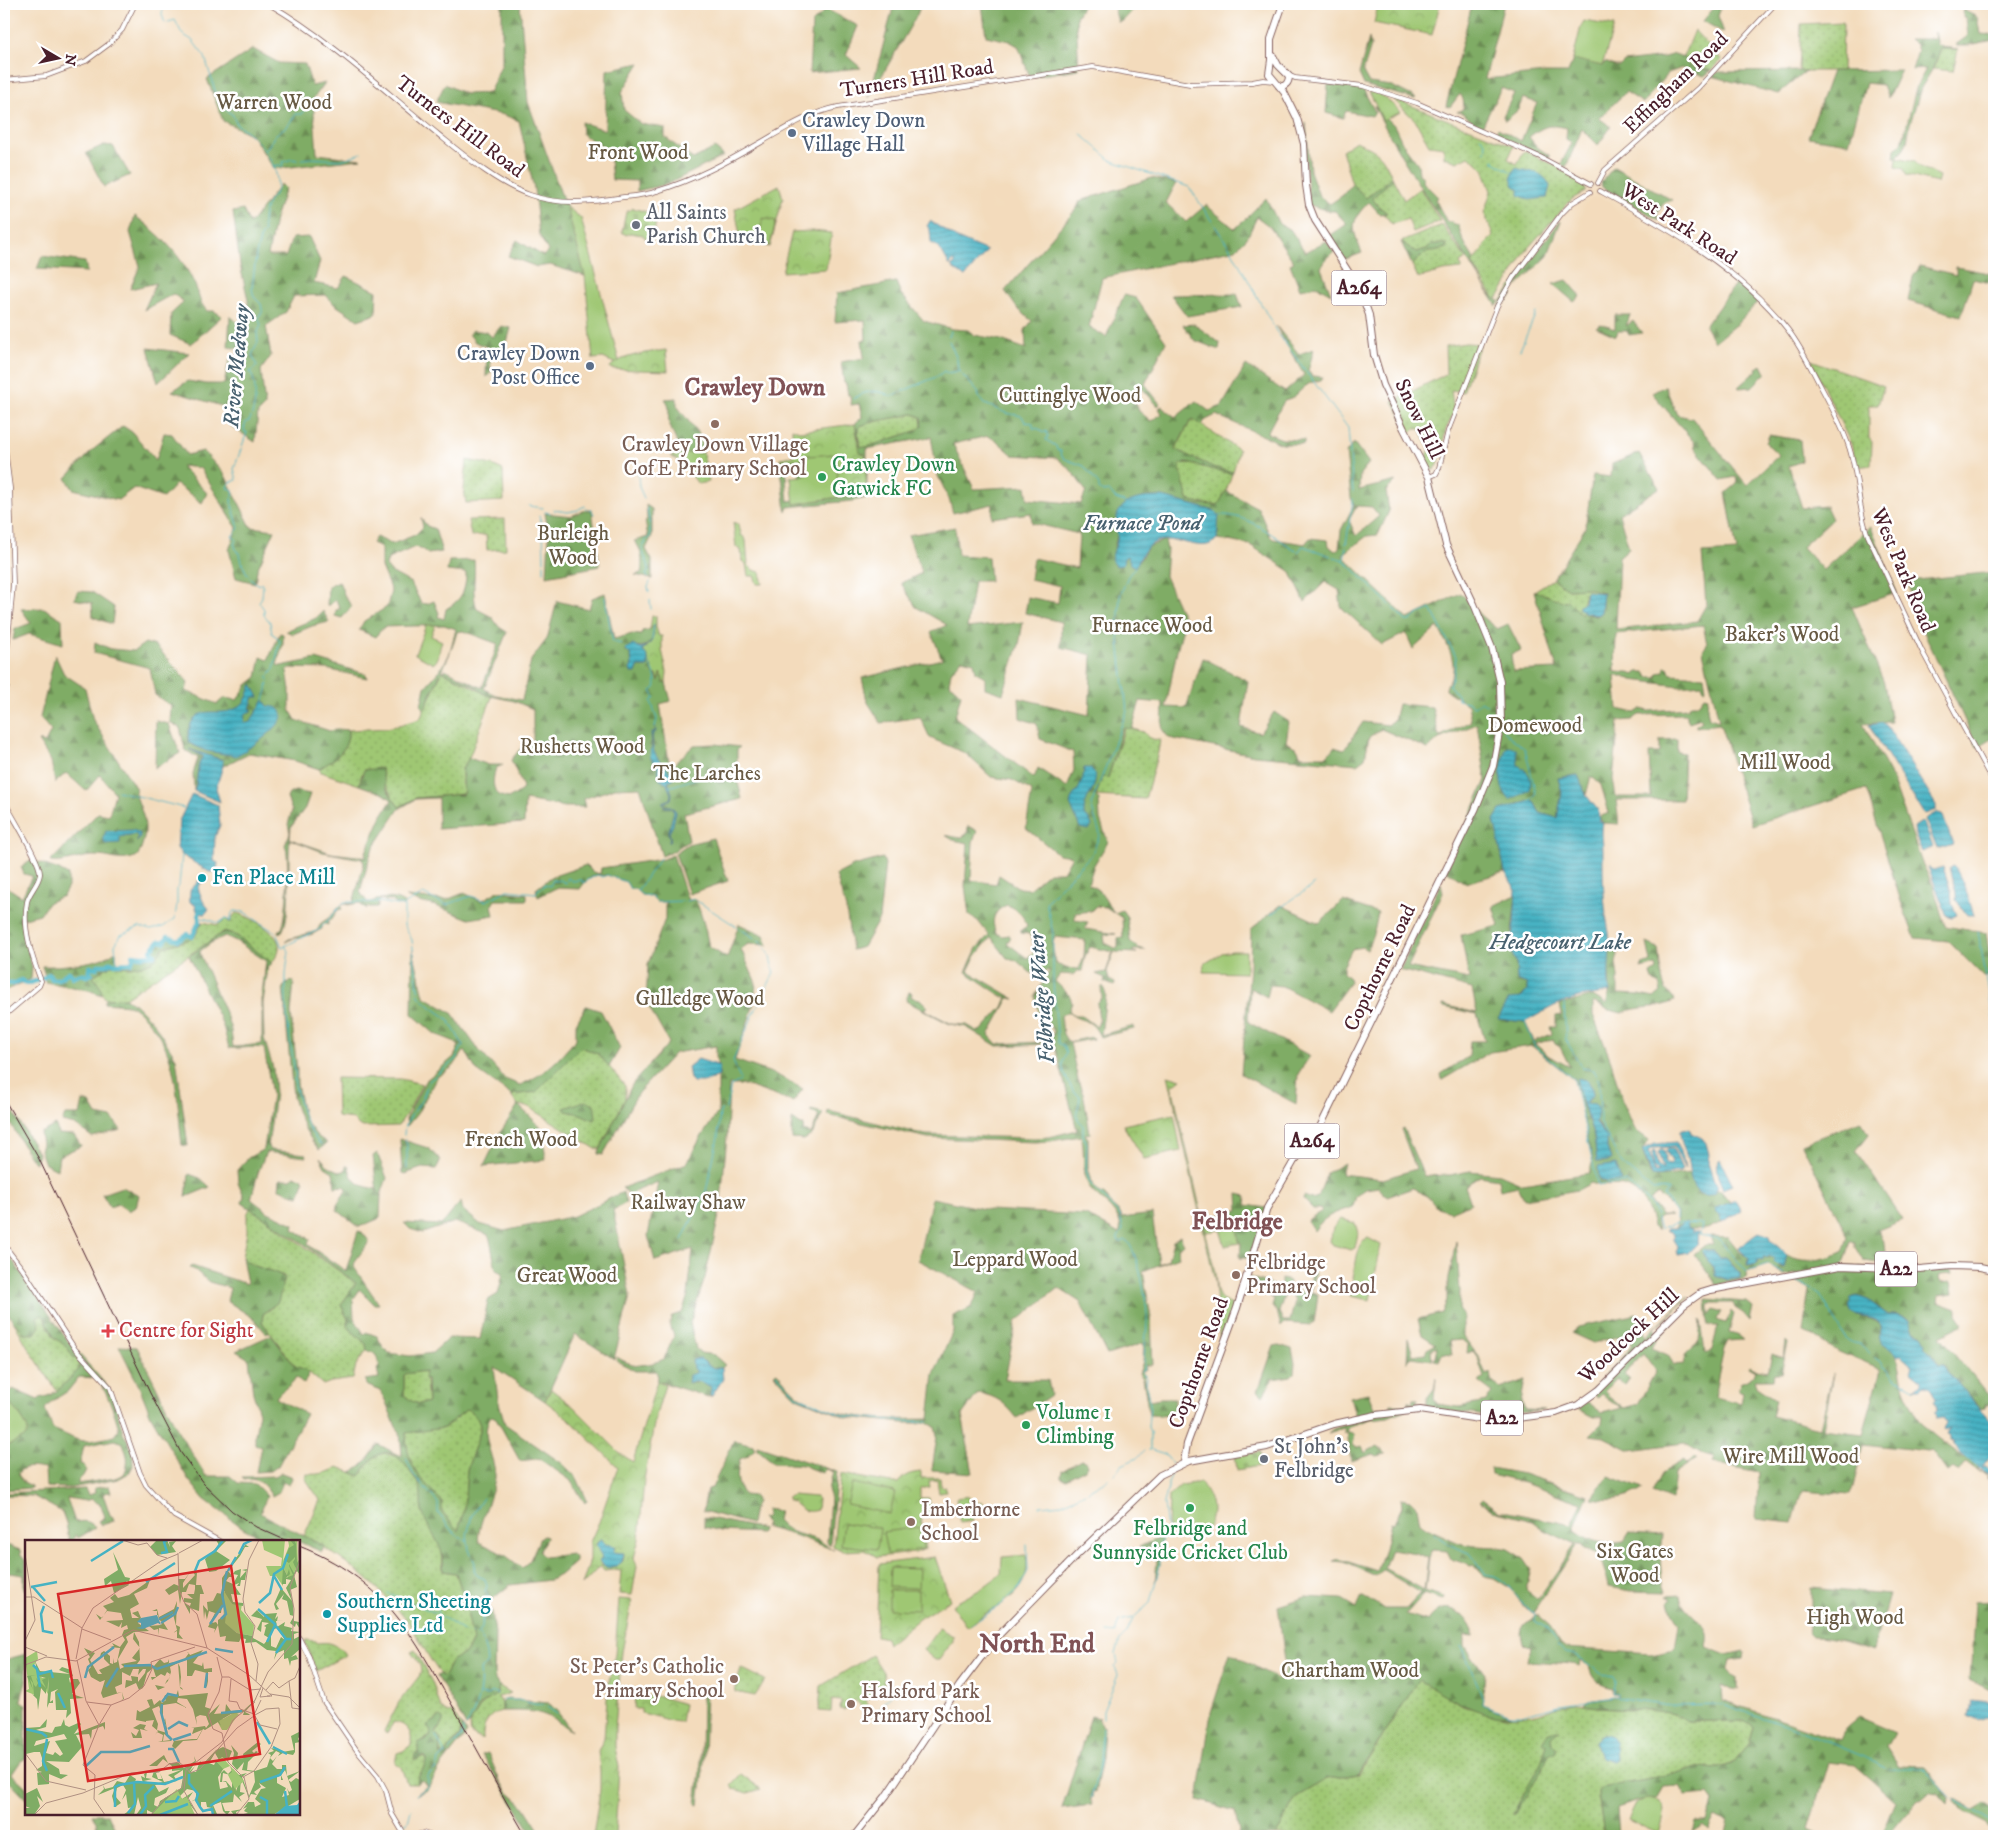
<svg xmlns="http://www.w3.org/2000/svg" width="1998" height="1840" font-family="'IM FELL DW Pica',serif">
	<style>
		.grass { fill: url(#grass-dots); stroke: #74734f; fill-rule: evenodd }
		.forest { fill: url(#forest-firs); stroke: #646648; fill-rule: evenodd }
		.cemetery { fill: url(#cemetery-stones); stroke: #74734f }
		.park { fill: url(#park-crowns); stroke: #74734f; fill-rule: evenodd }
		.garden { fill: #9fc773; stroke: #74734f }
		.water { fill: url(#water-rules); stroke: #486877 }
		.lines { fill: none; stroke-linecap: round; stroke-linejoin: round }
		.stream { stroke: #46b2c3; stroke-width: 1 }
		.river { stroke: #46b2c3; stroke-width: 4.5 }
		.secondary-casing { stroke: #85615e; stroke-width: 5.5 }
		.highway-casing { stroke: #85615e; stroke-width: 8 }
		.secondary { stroke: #fff; stroke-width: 4 }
		.highway { stroke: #fff; stroke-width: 6 }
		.rail { stroke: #4a1f2b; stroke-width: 1 }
		.service-dot { fill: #5c6f8a; stroke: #fff; stroke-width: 2 }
		.worship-dot { fill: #6b7280; stroke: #fff; stroke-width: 2 }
		.education-dot { fill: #8d6e63; stroke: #fff; stroke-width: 2 }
		.leisure-dot { fill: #2e9e5b; stroke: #fff; stroke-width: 2 }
		.culture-dot { fill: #0f9aa8; stroke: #fff; stroke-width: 2 }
		.health-dot { fill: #e0444e; stroke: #fff; stroke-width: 2 }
		.labels { text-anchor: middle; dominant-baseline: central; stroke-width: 5; stroke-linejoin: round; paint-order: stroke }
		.shield { fill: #fff; stroke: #80626b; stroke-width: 1 }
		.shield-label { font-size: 20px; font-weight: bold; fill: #4a1f2b }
		.street-label { font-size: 21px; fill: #4a1f2b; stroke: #fff }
		.park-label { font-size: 21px; fill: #685a44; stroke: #fff }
		.service-label { font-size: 21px; fill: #4e5e75; stroke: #fff; text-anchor: start }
		.worship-label { font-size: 21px; fill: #5b616d; stroke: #fff; text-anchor: start }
		.education-label { font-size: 21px; fill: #785e54; stroke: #fff; text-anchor: start }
		.leisure-label { font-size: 21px; fill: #27864d; stroke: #fff; text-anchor: start }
		.culture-label { font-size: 21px; fill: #0d838f; stroke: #fff; text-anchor: start }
		.health-label { font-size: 21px; fill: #be3a42; stroke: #fff; text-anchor: start }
		.water-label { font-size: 22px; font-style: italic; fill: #48616f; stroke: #fff }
		.quarter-label { font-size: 24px; font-weight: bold; fill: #805255; stroke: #fff }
		.district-label { font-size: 26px; font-weight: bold; fill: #805255; stroke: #fff }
		.inset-river { fill: none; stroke: #46b2c3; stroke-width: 2.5 }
		.inset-road { fill: none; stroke: #af9082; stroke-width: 1 }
		.view { fill: #d62828; fill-opacity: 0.15; stroke: #d62828; stroke-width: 2.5 }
		.inset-edge { fill: none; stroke: #4a1f2b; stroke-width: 2.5 }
	</style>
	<defs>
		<pattern id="grass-dots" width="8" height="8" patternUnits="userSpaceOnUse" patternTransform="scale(1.25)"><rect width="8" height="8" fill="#9fc773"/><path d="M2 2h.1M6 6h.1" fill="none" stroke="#8aaa64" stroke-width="1.8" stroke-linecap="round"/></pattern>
		<pattern id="forest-firs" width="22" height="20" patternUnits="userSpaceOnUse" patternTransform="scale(1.25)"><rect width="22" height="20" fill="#7fac65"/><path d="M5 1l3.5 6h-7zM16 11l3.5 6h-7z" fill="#6a8b53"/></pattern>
		<pattern id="cemetery-stones" width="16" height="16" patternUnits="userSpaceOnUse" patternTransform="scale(1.25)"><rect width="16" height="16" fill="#9fc773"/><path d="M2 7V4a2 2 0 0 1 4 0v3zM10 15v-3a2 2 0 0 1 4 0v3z" fill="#8aaa64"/></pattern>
		<pattern id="park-crowns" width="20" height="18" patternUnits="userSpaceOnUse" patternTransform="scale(1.25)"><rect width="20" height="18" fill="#9fc773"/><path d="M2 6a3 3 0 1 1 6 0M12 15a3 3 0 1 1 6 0" fill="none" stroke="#8aaa64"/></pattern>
		<pattern id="water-rules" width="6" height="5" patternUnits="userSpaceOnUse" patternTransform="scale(1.25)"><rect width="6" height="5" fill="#46b2c3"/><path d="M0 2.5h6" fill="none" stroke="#3c909f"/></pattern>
	</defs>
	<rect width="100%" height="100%" fill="#fff"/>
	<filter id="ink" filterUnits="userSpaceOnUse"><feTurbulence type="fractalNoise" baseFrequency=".02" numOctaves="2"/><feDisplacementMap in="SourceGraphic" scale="10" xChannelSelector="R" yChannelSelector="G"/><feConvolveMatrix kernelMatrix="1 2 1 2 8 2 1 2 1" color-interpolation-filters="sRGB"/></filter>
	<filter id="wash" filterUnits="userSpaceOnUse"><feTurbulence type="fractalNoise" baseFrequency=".0096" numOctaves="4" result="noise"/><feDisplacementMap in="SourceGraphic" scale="20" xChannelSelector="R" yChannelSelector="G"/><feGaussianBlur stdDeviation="1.12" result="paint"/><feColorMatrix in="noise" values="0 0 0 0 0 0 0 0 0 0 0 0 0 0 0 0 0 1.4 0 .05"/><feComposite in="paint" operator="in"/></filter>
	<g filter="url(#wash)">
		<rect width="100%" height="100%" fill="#f3dbbc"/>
		<path class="grass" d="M 1843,22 L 1842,71 L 1799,71 L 1801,24 Z
			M 1694,30 L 1722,60 L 1711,71 L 1689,66 L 1683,57 Z
			M 1941,49 L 1958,49 L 1953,71 L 1933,69 Z
			M 1392,98 L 1514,146 L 1508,159 L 1517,164 L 1524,151 C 1543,160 1574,172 1586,189 L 1585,192 L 1572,199 L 1528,248 L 1496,301 L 1472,263 L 1493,235 L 1484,213 L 1491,191 L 1485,174 L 1485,170 L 1469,156 L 1457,162 L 1444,157 L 1444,147 L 1429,145 L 1415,120 Z
			M 1356,141 C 1379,152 1382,153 1392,177 L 1366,198 L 1352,184 L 1342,150 Z
			M 1393,179 L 1404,200 L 1420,188 L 1440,221 L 1413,232 L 1408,219 L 1392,224 L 1384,214 L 1387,213 L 1377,205 L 1372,198 Z
			M 1442,225 L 1466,259 L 1460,263 L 1462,269 L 1443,271 L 1418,278 L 1412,265 L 1425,253 L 1446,248 L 1427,249 L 1415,252 L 1401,242 Z
			M 1466,343 L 1480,344 L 1463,392 L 1451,390 L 1454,413 L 1446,429 L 1438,465 L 1434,470 L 1429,469 L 1424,461 L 1430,450 L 1421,429 L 1415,429 L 1410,433 L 1393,401 L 1446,374 L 1445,346 Z
			M 1811,360 L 1884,386 L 1878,405 L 1869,405 L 1869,438 L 1872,442 L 1871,465 L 1857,467 L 1851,444 Z
			M 913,414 L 921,417 L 922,426 L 918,430 L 867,447 L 860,446 L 858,435 L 860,426 C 877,420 896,418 913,414 Z
			M 1192,419 L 1239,450 L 1233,472 L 1215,468 L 1174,449 C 1183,440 1185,429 1192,419 Z
			M 467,460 L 492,465 L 503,470 L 504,501 L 466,503 L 464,489 Z
			M 1187,463 L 1232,474 L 1226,491 L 1219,505 L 1201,504 L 1188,500 L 1178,465 Z
			M 505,519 L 506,549 L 487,550 L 486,535 L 471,536 L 468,520 Z
			M 1553,579 L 1568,589 L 1586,588 L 1603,592 L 1601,613 L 1597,616 L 1580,613 L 1568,601 L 1565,602 L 1534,591 ZM 1585,592 L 1603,593 L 1601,613 L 1595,615 L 1584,612 L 1582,604 Z
			M 442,671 L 492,697 L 469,758 L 462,769 L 462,783 L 464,794 L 416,798 L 399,807 C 389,796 383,770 367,769 L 362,773 L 359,785 L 321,772 L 319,769 C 333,760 349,749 348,730 L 388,728 L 420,719 Z
			M 1125,727 L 1144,732 C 1148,738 1154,740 1160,740 L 1158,752 L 1145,799 L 1096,796 L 1102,777 L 1108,778 Z
			M 236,913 C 248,915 278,932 279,945 C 280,952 275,958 272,963 L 237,936 L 225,931 L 125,998 L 106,999 C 101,994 97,983 93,976 L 111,965 L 130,967 L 147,964 L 153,961 L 164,947 L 194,938 L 202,922 L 218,925 L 226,919 L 230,923 L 234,915 Z
			M 581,1047 L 599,1054 L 625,1086 L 625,1099 L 600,1149 L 596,1149 L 529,1107 L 518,1105 L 511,1095 L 536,1092 Z
			M 1168,1075 L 1181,1079 L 1172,1086 L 1215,1273 C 1217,1292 1215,1299 1235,1306 L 1220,1345 L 1215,1281 Z
			M 336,1078 L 401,1079 L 422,1084 L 409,1110 L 398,1126 L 363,1127 L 357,1124 L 353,1119 L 337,1117 Z
			M 250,1208 L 356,1283 L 341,1305 L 348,1319 L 348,1327 L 366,1344 L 367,1350 L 356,1365 L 353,1379 L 331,1382 L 323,1385 L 306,1370 L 295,1366 L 262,1322 L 263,1314 L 272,1308 L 284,1276 L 249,1264 L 242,1257 L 247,1232 L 247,1215 Z
			M 43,1314 L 54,1337 L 67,1347 L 73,1357 L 78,1360 L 79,1369 L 57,1391 L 29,1349 L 15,1324 L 18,1325 L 25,1334 L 37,1317 Z
			M 425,1371 L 428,1402 C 417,1406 412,1402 404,1395 L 404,1375 L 406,1373 Z
			M 467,1409 C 475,1415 481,1420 480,1431 L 467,1470 L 464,1510 L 458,1532 C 444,1514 412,1473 407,1452 C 405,1446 406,1439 406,1432 L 444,1428 Z
			M 385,1453 L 400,1458 L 405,1463 L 421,1488 L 422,1511 L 429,1527 L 442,1548 L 443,1571 L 456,1573 L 465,1601 L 473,1640 L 466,1653 L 450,1663 L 444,1678 C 429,1661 421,1640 408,1622 C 381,1587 343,1557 304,1536 L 320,1500 L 305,1478 L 307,1474 C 319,1475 328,1473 338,1467 L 360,1476 L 373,1456 Z
			M 306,1640 L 316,1641 L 317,1643 C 330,1641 337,1644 346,1655 L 316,1671 L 305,1642 Z
			M 415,1650 L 433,1684 L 441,1708 L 448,1713 L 453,1712 L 461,1726 L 460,1735 L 441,1756 L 439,1744 L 441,1741 L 436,1733 L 443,1722 L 440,1718 L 433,1722 L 430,1737 L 423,1740 L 420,1757 L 426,1757 C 427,1769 417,1773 417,1784 L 407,1784 L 401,1767 L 395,1763 L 397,1753 L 403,1751 L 411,1745 C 413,1733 407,1724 394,1722 L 386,1734 L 384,1731 L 399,1702 L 420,1675 C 423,1665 416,1660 411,1652 Z
			M 872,1655 L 883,1672 L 885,1688 L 866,1700 L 870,1707 L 864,1709 L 855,1700 L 844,1710 L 840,1709 L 841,1701 L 832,1700 L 831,1712 L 819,1711 L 821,1686 Z
			M 741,1668 L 765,1680 L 755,1696 L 735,1692 Z
			M 1419,1679 L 1466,1707 L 1505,1717 L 1534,1715 L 1555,1707 L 1577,1704 L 1598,1707 L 1650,1710 L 1675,1714 L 1686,1721 L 1743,1721 L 1751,1724 L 1754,1728 L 1749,1744 L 1732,1764 L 1713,1770 L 1697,1767 L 1667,1776 L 1602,1788 L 1598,1793 L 1604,1836 L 1276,1836 L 1296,1797 L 1327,1779 L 1359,1774 Z
			M 499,1686 L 511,1693 L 498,1697 L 502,1703 L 502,1711 C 487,1714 482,1727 483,1740 L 471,1734 C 466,1716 484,1702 497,1694 Z
			M 741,1774 L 761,1789 L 748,1793 L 733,1789 L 731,1785 Z"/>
		<path class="forest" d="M 502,4 L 520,4 L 528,102 L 564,202 L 567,207 L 585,276 L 550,265 L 537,267 L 508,256 L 517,240 L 543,256 L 548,251 L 539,235 L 534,189 L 519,121 L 504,115 L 436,102 L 445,84 L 465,94 L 489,93 L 502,63 Z
			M 888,4 L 921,4 L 917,15 L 869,98 L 893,8 Z
			M 982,4 L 1084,4 L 1076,17 L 1079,69 L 1030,77 L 1018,46 L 1009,41 L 986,36 Z
			M 1113,4 L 1137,4 L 1134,9 L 1141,4 L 1170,4 L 1133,10 L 1123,21 L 1118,22 Z
			M 1472,4 L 1504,4 L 1485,79 L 1545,73 L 1568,73 L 1573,59 L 1580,59 L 1602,66 L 1605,62 L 1615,66 L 1620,66 L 1624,62 L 1664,57 L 1675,54 L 1683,57 L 1689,66 L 1711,71 L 1704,76 L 1697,73 L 1692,77 L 1682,68 L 1668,73 L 1643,103 L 1626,92 L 1599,118 L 1611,127 L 1598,145 L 1582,129 L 1566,167 L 1561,164 L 1572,143 L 1566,139 L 1567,128 C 1549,124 1545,125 1529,137 L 1537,147 L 1550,156 L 1549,159 L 1495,133 L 1498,128 L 1521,141 L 1537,103 L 1523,98 L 1518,110 L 1505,121 L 1503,116 L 1514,93 L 1501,88 L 1482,127 L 1462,113 L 1457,112 L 1463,109 C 1464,103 1464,99 1460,94 L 1450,107 L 1446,106 Z
			M 1717,4 L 1722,4 L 1718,16 L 1724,33 L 1703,21 Z
			M 1964,4 L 1965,11 L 1977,17 L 1980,34 L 1994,35 L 1994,40 L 1969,45 L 1955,45 L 1968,36 L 1966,18 L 1963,17 Z
			M 826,9 L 858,26 L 846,55 L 861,68 L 809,73 L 812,23 Z
			M 1935,32 L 1937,41 L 1937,44 L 1942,47 L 1958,49 L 1941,49 L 1932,70 L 1921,88 L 1910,124 L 1907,142 L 1904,149 L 1897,157 L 1894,157 L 1895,149 L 1902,143 L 1917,85 L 1926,69 L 1912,70 L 1918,51 L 1916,44 L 1909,39 L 1935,39 Z
			M 1369,38 L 1371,46 L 1363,72 L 1369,83 L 1392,86 L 1416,98 L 1415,99 L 1364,85 L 1359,74 Z
			M 253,49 L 279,63 L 305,64 L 312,86 L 325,83 L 313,99 L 317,154 L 361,159 L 274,169 L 252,135 L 223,121 L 207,79 Z
			M 640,63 L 622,92 L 624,110 L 641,124 L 665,128 L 665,137 L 693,159 L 715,148 L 724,156 L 668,184 L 637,191 L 637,181 L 612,180 L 609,151 L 582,134 L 581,122 L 605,130 L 607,70 Z
			M 1901,70 L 1888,98 L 1883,85 L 1866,83 L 1849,143 L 1808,137 L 1832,71 Z
			M 1806,71 L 1778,94 L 1712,76 L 1718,72 Z
			M 1328,84 L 1363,89 L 1375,112 L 1372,116 L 1346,111 L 1343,118 L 1326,113 Z
			M 1374,106 L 1394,125 L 1403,144 L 1418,164 L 1419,174 L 1424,178 L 1421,180 L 1438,197 L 1435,199 L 1447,222 L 1452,222 L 1454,225 L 1459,225 C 1459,235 1469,251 1474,259 L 1472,263 C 1478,274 1487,297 1500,301 L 1497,306 C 1456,239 1409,176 1374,106 Z
			M 1306,122 L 1310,171 L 1319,196 L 1330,204 L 1343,195 L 1352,184 L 1366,198 L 1392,177 L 1393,179 L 1372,198 L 1377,205 L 1387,213 L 1380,214 L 1369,202 C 1349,222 1352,228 1362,253 L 1343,260 L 1328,237 L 1347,224 L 1335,211 L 1329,211 L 1309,205 L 1304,138 Z
			M 104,145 L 113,146 L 130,175 L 104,187 L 86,153 Z
			M 1614,167 L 1672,200 L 1664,203 L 1657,213 L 1659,220 L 1602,187 L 1601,182 Z
			M 1152,178 L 1176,183 L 1166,203 L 1186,222 L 1206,205 L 1235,229 L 1266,198 L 1279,224 L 1290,229 L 1305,252 L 1326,241 L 1334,252 L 1324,261 L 1321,268 L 1331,294 L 1317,286 L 1300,289 L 1290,264 L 1294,262 L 1269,226 L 1257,217 L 1247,238 L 1236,249 L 1102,278 L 1089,327 L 1106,337 L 1124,295 L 1136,298 L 1166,342 L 1145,384 L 1160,404 L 1158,406 L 1141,387 L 1132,393 L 1139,411 L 1151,421 L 1162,414 L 1159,408 L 1162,406 L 1166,411 L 1176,417 L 1196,401 L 1209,411 L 1222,406 L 1246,365 L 1285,392 L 1304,375 L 1276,326 L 1299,354 L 1314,349 L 1308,371 L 1312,376 L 1323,377 L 1321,380 C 1301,382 1299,399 1284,401 L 1267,433 L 1282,439 L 1304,440 L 1304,444 L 1282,444 L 1216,415 L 1206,420 L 1201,425 L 1192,419 C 1184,430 1183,439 1174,449 L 1215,468 L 1233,472 L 1232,474 L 1187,463 L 1179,465 L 1188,500 L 1201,504 L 1218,505 L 1226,491 L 1258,508 L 1270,536 L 1273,539 L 1305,544 L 1310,538 L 1328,540 L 1329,546 L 1335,551 L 1339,548 L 1341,530 L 1354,505 L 1351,498 L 1346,453 L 1354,443 L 1369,463 L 1360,474 L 1359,490 L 1396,481 L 1386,491 L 1389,511 L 1378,535 L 1367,536 L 1342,555 L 1408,619 L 1461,593 L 1481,616 L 1497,629 L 1508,624 L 1521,650 L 1511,655 L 1513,671 L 1557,669 L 1534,591 L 1565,602 L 1568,601 L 1580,613 L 1597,616 L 1601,613 L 1603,592 L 1586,588 L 1568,589 L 1553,579 L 1585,528 L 1593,475 L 1611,477 L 1612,464 L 1639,453 L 1659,488 L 1619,514 L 1629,548 L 1619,557 L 1616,630 L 1697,621 L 1706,605 L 1702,553 L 1737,551 L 1726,493 L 1737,484 L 1736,477 L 1721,480 L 1695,448 L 1694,442 L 1652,393 L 1665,386 L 1677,415 L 1692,418 L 1747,485 L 1779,455 L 1766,443 L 1769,435 L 1800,440 L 1802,461 L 1789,466 L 1802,508 L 1826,506 L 1832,519 L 1802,547 L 1823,570 L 1871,526 L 1897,593 L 1852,607 L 1884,683 L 1891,722 L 1863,724 L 1890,773 L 1923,865 L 1933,885 L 1945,926 L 1986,933 L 1993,976 L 1984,977 L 1948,941 L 1915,938 L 1901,902 L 1866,789 L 1752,825 L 1720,724 L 1696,727 L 1696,725 L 1702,721 L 1701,718 L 1689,722 L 1685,714 L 1639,715 L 1632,720 L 1619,721 L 1613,779 L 1616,797 L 1651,797 L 1649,753 L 1660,753 L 1660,740 L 1677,739 L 1677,752 L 1684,753 L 1682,800 L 1616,800 L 1619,824 L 1603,823 L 1599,817 L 1609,813 L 1601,785 L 1591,776 L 1586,795 L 1577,775 L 1558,778 L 1562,793 L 1557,818 L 1540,813 L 1533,800 L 1494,820 L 1505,872 L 1465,883 L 1446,870 L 1486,780 L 1477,724 L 1439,739 L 1428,749 L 1381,729 L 1369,737 L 1365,758 L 1357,764 L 1254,755 L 1169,738 L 1162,729 L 1163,703 L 1140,701 L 1132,729 L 1123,728 L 1108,778 L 1102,777 L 1096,796 L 1099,800 L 1100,820 L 1108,842 L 1094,865 L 1088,884 C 1103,889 1105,903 1115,913 L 1122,910 L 1127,917 L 1130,941 L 1138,948 L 1146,950 L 1133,950 L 1133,952 L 1137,953 L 1114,952 L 1107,971 L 1109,980 L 1115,983 L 1114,986 L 1104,982 L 1105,978 L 1096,974 L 1106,972 L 1113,952 L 1090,947 L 1085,956 L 1082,971 L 1077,971 L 1073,975 L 1061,974 L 1055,981 L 1070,996 L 1072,1003 L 1069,1010 L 1073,1015 L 1081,1015 L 1097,1027 L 1099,1020 L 1097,1003 L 1102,998 L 1101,988 L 1103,986 L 1106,995 L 1101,1035 L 1134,1026 L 1134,1029 L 1100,1037 C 1090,1015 1081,1024 1068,1012 L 1061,1015 L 1063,1034 L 1068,1042 L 1092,1037 L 1093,1039 L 1070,1043 L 1078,1080 L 1084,1097 L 1090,1133 L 1085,1134 L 1088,1138 L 1088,1170 L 1091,1182 L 1099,1192 L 1105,1195 L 1112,1206 L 1120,1213 L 1122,1218 L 1152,1214 L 1159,1264 L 1168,1260 L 1173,1241 L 1180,1236 L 1184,1244 L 1177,1248 L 1179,1257 L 1143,1271 L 1151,1318 L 1153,1365 L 1146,1365 L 1146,1369 L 1142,1372 L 1144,1375 L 1149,1400 L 1161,1398 L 1175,1398 L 1174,1416 L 1149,1415 L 1143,1378 L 1139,1374 L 1143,1361 L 1144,1343 L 1107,1355 L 1080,1302 L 1058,1288 L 1016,1322 L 1005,1380 L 1048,1380 L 1051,1395 L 1017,1418 C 1005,1403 997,1396 978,1393 L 962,1415 L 973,1473 L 932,1470 L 937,1436 L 935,1427 L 929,1423 L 903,1423 L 846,1417 L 796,1397 L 774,1374 L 777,1372 C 783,1379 790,1389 798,1395 C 835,1420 887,1420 929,1419 L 934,1374 L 953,1331 L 953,1316 L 972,1307 L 978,1292 L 918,1260 L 932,1198 L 989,1210 L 1086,1215 L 1119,1234 C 1127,1216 1100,1201 1091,1190 C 1080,1174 1086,1153 1081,1136 L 1051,1141 L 1035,1142 L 928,1138 L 827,1115 L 828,1111 L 926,1135 L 1034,1138 L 1049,1137 L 1077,1130 L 1055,1047 L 1050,1044 L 997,1046 L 966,1027 L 950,1024 L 906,1001 L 909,992 L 912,993 L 911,997 L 920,999 L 928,1007 L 923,1009 L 952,1024 L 967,1025 L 977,1031 L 981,1031 L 1003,1007 L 1007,997 L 1003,997 L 966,972 L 977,948 L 989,935 L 978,921 L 969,915 L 965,886 L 968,843 L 953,840 L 945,835 L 960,838 L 967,834 L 968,826 L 977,831 L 973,842 L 971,880 L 996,884 L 999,875 L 1019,888 L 1029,889 L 1049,872 L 1063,872 L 1072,856 L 1058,854 L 1026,828 L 1032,791 L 1012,780 L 991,777 L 965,753 L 930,738 L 920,717 L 881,723 L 867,701 L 862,678 L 942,659 L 931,632 L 947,625 L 916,607 L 901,583 L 922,573 L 908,535 L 955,527 L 958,555 L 988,557 L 990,581 L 974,581 L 967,628 L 1023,622 L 1019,645 L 1003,694 L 985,688 L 985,677 L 976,672 L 974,662 L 962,659 L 951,672 L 949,683 L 961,694 L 955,717 L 1034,778 L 1038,768 L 1067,788 L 1074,770 L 1073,752 L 1040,739 L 1037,724 L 1020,718 L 1019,698 L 1089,715 L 1092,655 L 1061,647 L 1061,622 L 1025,613 L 1028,597 L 1058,603 L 1060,586 L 1030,579 L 1033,558 L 1077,568 L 1079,534 L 1032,523 L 1031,513 L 992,518 L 993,504 L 953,513 L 949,499 L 938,476 L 931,437 L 867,449 L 867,498 L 852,501 L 788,507 L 786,511 L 780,460 L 803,459 L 805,477 L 799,477 L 800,472 L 796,472 L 798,470 L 796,461 L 786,463 L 787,472 L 789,472 L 786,473 L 787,478 L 786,478 L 788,501 L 794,500 L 794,504 L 839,497 L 866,498 L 855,424 L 862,417 L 859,404 L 851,405 L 850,395 L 848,395 L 846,384 L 844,383 L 841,362 L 864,358 L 862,340 L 866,340 L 865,320 L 835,322 L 837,293 L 896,282 L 901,294 L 924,321 L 952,329 L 968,330 L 974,335 L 1001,340 L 1026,349 L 1025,330 L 1032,321 L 1017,308 L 1005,291 L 1077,208 L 1080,201 ZM 913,414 L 921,417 L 922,426 L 918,430 L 867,447 L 860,446 L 858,435 L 860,426 C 877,420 896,418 913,414 ZM 988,436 L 997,441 L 1013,455 L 1057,458 L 1070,469 L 1086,491 L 1081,504 L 1028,499 L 1026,486 L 974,489 L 953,444 ZM 1156,497 L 1199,506 L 1218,515 L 1217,539 L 1250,545 L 1290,571 L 1305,602 L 1325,582 L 1339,590 L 1341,607 L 1382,645 L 1406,633 L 1413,649 L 1438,627 C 1445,641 1455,656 1453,672 C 1452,679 1446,683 1446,690 L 1468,705 L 1471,721 L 1439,737 L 1432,707 L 1398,704 L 1394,720 L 1388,725 L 1363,722 L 1344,750 L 1334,747 L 1327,756 L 1301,756 L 1297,748 L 1286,742 L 1289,722 L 1274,712 L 1260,733 L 1241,727 L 1248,681 L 1203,658 L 1186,708 L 1166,707 L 1177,650 L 1185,621 L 1165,576 L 1167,550 L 1165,540 L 1148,547 L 1140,560 L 1130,560 L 1127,556 L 1124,558 L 1114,548 L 1126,503 L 1143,498 ZM 1357,506 L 1372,507 L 1379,516 L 1356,536 L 1349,520 ZM 1703,625 L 1707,644 L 1703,651 L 1719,721 L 1709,718 L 1707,708 L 1708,697 L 1704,696 L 1698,704 L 1691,704 L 1688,708 L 1649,711 L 1641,709 L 1635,713 L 1618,709 L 1615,676 L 1625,676 L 1632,680 L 1680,686 L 1702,684 L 1704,690 L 1706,689 L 1704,676 L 1671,674 L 1668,667 L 1665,667 L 1664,672 L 1658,673 L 1657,677 L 1648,677 L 1645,672 L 1638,672 L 1634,675 L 1629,672 L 1615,672 L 1616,634 ZM 1007,905 C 1018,909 1023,915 1027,926 L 1021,930 L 1021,933 L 1029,934 L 1034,943 L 1034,952 L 1027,958 L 1007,943 L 1011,937 L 1009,935 L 1003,936 L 997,934 C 990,922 993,911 1007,905 ZM 1096,906 L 1106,907 L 1122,918 L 1123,938 L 1118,938 L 1118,948 L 1115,948 L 1105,943 L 1104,935 L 1116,934 L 1085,929 L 1088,922 L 1075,920 L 1075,913 L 1091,911 ZM 991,937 L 1007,958 L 1016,960 L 1032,974 L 1050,970 L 1035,996 L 1039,1012 L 1054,1031 L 1052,1036 L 1044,1037 L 1043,1042 L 997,1044 L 989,1035 L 1009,998 L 1015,999 L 968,971 L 975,957 ZM 1055,937 L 1085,940 L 1084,956 L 1079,969 L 1066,968 L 1056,964 L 1052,945 Z
			M 281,184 L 285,188 L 275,219 L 268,256 L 286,256 L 292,238 L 309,237 L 320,261 L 314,283 L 338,288 L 346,276 L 377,291 L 376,314 L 358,320 L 334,304 L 326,295 L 294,296 L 286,312 L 266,326 L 271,356 L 261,370 L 265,406 L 258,413 L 255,442 L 231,426 L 237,415 L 231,409 L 172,391 L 188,381 L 206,384 L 224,384 L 229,361 L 240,361 L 242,349 L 228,347 L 230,316 L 248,331 L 248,300 L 240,265 L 233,212 L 243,210 L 250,224 Z
			M 135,216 C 159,233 182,256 194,283 C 200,295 197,299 207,311 L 214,311 L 222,316 L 191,344 L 170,335 L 171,314 L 184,302 L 173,294 L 144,310 L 156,283 L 130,289 L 140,266 L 130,232 Z
			M 1561,221 L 1547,257 L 1511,292 L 1514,294 L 1500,308 L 1502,300 L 1559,222 Z
			M 1401,242 L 1416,252 L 1427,249 L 1431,244 L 1447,244 L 1446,248 L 1425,253 L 1412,265 Z
			M 42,256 L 85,262 L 87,272 L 37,269 Z
			M 1920,266 L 1956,275 L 1956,267 L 1994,274 L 1994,284 L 1973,279 L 1961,316 L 1908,301 L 1913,277 Z
			M 1567,280 L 1581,296 L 1574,302 L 1553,284 Z
			M 1736,283 L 1758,302 L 1739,322 L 1714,342 L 1705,326 Z
			M 1237,294 L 1242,307 L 1187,316 L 1171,295 Z
			M 1615,315 L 1630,315 L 1626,326 L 1633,321 L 1642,333 L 1629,335 L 1627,331 L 1618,331 L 1616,336 L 1596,327 L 1601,324 L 1615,329 Z
			M 1194,324 L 1220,343 L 1219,350 L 1194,340 L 1183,325 Z
			M 501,326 L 511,328 L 505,349 L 498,349 L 490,351 L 491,373 L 486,377 L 487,347 L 475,342 L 469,334 L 472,330 L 487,332 L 492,337 Z
			M 148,348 L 189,353 L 158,383 Z
			M 1762,365 L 1766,373 L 1752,387 L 1739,388 L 1738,387 L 1757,370 L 1756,368 Z
			M 677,398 L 677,406 L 700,436 L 703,453 L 680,454 C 678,442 672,434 669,422 C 667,413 672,407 665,399 Z
			M 123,426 L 132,432 L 156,460 L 164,433 L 172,434 L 187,455 L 203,451 L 225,475 L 251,527 L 275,530 L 257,570 L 255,583 L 236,578 L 229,550 L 237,528 L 200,468 L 181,466 L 207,493 L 202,503 L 176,484 L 163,498 L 134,488 L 118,500 L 73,489 L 66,478 L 94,449 Z
			M 646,505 L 652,509 L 652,536 L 646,549 L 652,560 L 652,579 L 635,575 L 641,573 C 643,562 642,548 634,541 L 648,537 L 645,521 L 647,520 Z
			M 585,510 L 592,510 L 600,566 L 547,576 L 549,536 L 545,513 L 571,516 Z
			M 421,518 L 427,526 L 435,529 L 442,552 L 428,554 L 423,550 L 415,547 L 388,559 L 386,566 L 391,572 L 411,583 L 421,603 L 427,604 L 434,601 L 439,613 L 438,617 L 444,619 L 446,609 C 461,600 466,591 466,573 L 447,571 L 449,561 L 474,560 C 476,576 471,592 477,609 L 492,617 L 499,627 L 507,632 L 484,689 L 496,695 L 522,700 L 531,660 L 547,639 L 557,601 L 589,609 L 592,598 L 605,593 L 614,639 L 632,634 L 641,635 L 642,631 L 648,630 L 655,625 C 655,643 647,649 631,646 L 625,650 L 631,655 L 632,665 L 630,669 L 636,672 L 638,667 L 648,667 L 648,662 L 652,667 L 658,679 L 661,673 L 664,683 L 666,683 L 671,701 L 660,704 L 670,768 L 694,745 L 715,744 L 740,747 L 737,750 L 737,778 L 742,799 L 684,813 L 689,841 C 681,844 676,851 668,854 L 666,852 L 667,854 L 662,856 L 640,787 L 615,788 L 583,799 L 585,807 L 564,807 L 525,800 L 524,823 L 438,829 L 438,798 L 416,799 L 399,809 L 371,852 L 360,892 L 368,903 C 380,898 394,895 405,904 L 404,906 L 398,905 L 391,900 L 386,901 L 382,899 L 378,902 L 378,907 L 369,907 L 365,909 L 359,903 L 348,905 L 344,903 L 341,907 L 342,909 L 338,910 L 331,920 L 328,920 L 328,925 L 322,923 L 322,929 C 315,932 313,936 305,935 L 302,938 L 294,938 L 285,942 L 289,939 L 317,931 L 321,923 L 330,917 L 342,904 L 353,903 L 364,863 L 362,859 L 323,852 L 290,839 C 287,859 293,923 280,934 L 278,931 C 281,929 282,929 283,925 C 287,915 290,853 285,845 L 290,833 L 288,824 L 292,811 L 287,798 L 289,794 L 295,791 L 310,794 L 305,808 L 291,827 L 290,839 L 331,853 L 366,857 L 365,854 L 382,815 L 392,800 L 384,794 L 359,785 L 364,770 L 381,768 L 386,788 L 399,807 L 416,798 L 464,794 L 462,769 L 469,758 L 489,765 L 503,765 L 496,768 C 491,783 492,797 510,798 L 522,790 L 523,787 L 511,760 L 521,748 L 533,742 L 533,709 L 514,701 L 486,695 L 476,687 L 443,672 L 445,669 L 482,688 L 498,644 L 463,631 L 457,632 C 450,659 435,683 425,708 L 423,709 L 421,705 L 425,687 L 440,670 L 449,655 L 456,629 L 444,625 L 384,627 L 375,637 L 359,630 L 364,621 L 387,607 L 391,591 L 381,567 L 381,548 L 372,543 L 376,537 L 392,544 L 415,535 L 423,527 Z
			M 1994,572 L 1994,737 L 1977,747 L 1913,608 L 1908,581 Z
			M 339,581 L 345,597 L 352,606 L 342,618 L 335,616 L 336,610 L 340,609 L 336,600 L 327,606 L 328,586 Z
			M 78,591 L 92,592 L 114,607 L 112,624 L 93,617 L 92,603 L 74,599 Z
			M 44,608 L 62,619 L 63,644 L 29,634 L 13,640 L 15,629 L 31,623 L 21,609 Z
			M 323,611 L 329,622 L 312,626 L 293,634 L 286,631 L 316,618 Z
			M 280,633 L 283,634 L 283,644 L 277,665 L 281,666 L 316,659 L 366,674 L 367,678 L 326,669 L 290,668 L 287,670 L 290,690 L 290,710 L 296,720 L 330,731 L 338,729 L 348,730 C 349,751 335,759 319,769 L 295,761 L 249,753 L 223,766 L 221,759 L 190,750 L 203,756 C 195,766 199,779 194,791 L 193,773 L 198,758 L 185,750 L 180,728 L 170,722 L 171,706 L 155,695 L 150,668 L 94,653 L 95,642 L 111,649 L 134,651 L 145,643 L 156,646 L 188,682 L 186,691 L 217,704 L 224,698 L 237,700 L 247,685 L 257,677 L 261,657 L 268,660 Z
			M 55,655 L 64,674 L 85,688 L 93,720 L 136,789 L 135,793 C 145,820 150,828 138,856 C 118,864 111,855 92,856 C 77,857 65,864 50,862 L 98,813 L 109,815 L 115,793 L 100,775 L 86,791 L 66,773 L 55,783 L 51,761 L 38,741 L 45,743 L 51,731 L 40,718 Z
			M 156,721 L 169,724 L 180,753 L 155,768 Z
			M 713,838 L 728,881 L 689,894 L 675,853 L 688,844 Z
			M 673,855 L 688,901 L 695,899 C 702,914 706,931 709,947 L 727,958 L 739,924 L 764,935 L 768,945 L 748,944 L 741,949 L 756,983 L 754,1004 L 735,1060 L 777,1075 L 803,1089 L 793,1102 L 745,1085 L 729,1085 L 727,1136 L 720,1211 L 705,1278 L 690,1323 L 696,1349 L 701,1353 L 714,1355 L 725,1365 L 722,1368 L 713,1368 L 699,1358 L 696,1374 L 688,1382 C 697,1378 704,1383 711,1387 L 710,1395 L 712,1396 L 708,1397 L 657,1381 L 658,1377 L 656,1371 L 635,1371 L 616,1360 L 617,1357 C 633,1368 647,1366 664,1359 L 674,1336 C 671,1327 668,1326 672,1316 L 682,1313 L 688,1295 L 693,1249 L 655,1261 L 648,1236 L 658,1182 L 629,1194 L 622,1188 L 687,1163 L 700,1139 L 718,1112 L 718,1078 L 720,1074 L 716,1059 L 716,1046 L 675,1053 L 638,1093 L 603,1155 L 598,1154 L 633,1083 L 669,1043 L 646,1002 L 648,964 L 665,919 L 665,902 L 656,902 L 651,896 L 641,895 L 635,889 L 630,889 L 626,882 L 607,875 C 604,876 602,875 599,875 C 591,875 585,882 580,889 L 556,888 L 538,897 L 536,889 L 551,877 L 586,865 L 593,872 L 600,874 L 601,868 L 663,859 Z
			M 883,858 L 885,864 L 879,919 L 863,947 L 852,950 L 846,909 L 836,875 L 853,866 Z
			M 32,860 L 59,870 L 68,875 L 68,887 L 63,896 L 49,902 L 40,914 L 21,919 L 32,967 L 31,979 L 4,991 L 4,887 L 7,887 L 22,897 L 32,876 L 24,874 L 21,867 Z
			M 1441,883 L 1443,892 L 1408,967 L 1469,979 L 1461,935 L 1499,926 L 1493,906 L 1516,895 L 1510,950 L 1516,962 L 1517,980 L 1527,984 L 1527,991 L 1499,1019 L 1525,1022 L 1534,1041 L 1552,1034 L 1550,1027 L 1556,1027 L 1556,1016 L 1562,1015 L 1560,1005 L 1593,996 L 1606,1004 L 1610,992 L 1608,962 L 1610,952 L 1615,948 L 1618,955 L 1616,963 L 1618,977 L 1618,994 L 1640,995 L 1654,998 L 1661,992 L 1659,984 L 1654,982 L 1651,974 L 1657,970 L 1656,965 L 1641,969 L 1642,965 L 1651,962 L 1647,943 L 1658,948 C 1660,961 1660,976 1665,988 C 1668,993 1672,996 1674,1001 C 1658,1010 1638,1005 1622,1013 L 1609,1010 L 1593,1002 L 1593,1015 L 1611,1061 L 1622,1099 L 1635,1130 L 1649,1140 L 1642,1150 L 1650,1174 L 1658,1177 L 1689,1173 L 1695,1188 L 1715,1194 L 1717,1190 L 1721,1191 L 1730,1202 L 1715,1209 L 1722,1222 L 1707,1229 L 1689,1229 L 1683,1223 L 1676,1228 L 1677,1213 L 1658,1194 L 1649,1201 L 1658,1209 L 1661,1216 L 1671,1216 L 1661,1217 L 1656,1221 L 1658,1231 L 1653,1227 C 1650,1211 1641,1190 1623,1186 C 1612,1184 1602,1188 1591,1183 L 1578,1190 L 1524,1199 L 1518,1186 L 1500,1190 L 1498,1179 L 1480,1176 L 1465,1186 L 1471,1203 L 1450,1212 L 1437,1208 L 1428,1197 L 1413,1188 L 1387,1197 L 1378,1187 L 1366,1189 L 1356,1196 L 1353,1207 C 1335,1213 1325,1215 1314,1231 L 1308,1222 L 1309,1219 L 1322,1211 L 1321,1209 L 1313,1209 L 1303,1199 L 1304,1196 L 1312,1199 L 1318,1197 L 1327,1173 L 1344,1163 L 1341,1174 L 1383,1179 L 1416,1169 L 1401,1129 L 1403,1128 L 1424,1176 L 1450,1175 L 1470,1171 L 1500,1174 L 1523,1184 L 1589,1173 L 1593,1160 L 1574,1080 L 1532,1046 L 1490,1052 L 1442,1080 L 1441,1074 L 1469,1056 L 1470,1041 L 1485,1041 L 1477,1014 L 1443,1007 L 1443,1005 L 1477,1013 L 1472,989 L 1400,970 ZM 1553,1039 L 1555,1044 L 1560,1047 L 1570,1067 L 1549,1056 L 1535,1044 ZM 1586,1080 L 1592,1089 L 1593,1095 L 1586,1104 L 1607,1138 L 1607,1148 L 1611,1159 L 1604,1162 L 1597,1162 L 1594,1136 L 1582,1102 Z
			M 498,891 L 527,894 L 527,900 L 495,900 L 492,905 L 494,915 L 469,919 L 436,906 L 419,902 L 406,897 L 446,900 L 464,893 L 481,901 Z
			M 1343,901 L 1378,913 L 1375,928 L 1367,950 L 1362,947 L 1352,949 L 1343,967 L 1343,973 L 1349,978 L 1350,982 L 1329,1011 L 1282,986 L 1270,985 L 1267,997 L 1250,988 L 1248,1022 L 1310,1056 L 1298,1074 L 1296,1104 L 1241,1074 L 1250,967 L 1251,929 L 1281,905 L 1319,923 Z
			M 199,922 L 202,922 L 194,938 L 164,947 L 153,961 L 147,964 L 130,967 L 111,965 L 93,976 L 101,988 L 102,995 L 88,990 L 45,982 L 45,976 L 42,966 C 58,967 102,963 114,952 L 116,952 L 117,963 L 131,963 L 133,959 L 133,955 L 142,956 L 155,955 L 151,952 L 152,947 L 159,941 L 164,942 L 168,936 L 178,940 L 187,934 L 192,936 Z
			M 225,931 L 237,936 L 272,963 L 268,968 L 263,1003 L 264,1038 L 273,1068 L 275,1093 L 268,1147 L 270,1150 L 306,1154 L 306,1157 L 266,1152 L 258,1173 L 251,1199 L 268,1212 L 294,1224 L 293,1229 L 310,1239 L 308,1243 L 311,1247 L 346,1271 L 358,1231 L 362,1232 L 369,1241 C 365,1251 354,1258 354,1267 L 379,1304 L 374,1304 L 359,1289 L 357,1294 L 353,1299 L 354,1318 L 364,1334 L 366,1332 L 377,1336 L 383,1347 L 389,1353 L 410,1356 L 432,1353 L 449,1338 L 480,1339 L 488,1300 L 498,1294 L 503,1273 L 496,1270 L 489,1235 L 455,1222 L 423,1233 L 410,1229 L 404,1223 L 441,1225 C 449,1218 453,1209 461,1202 L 463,1210 L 480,1224 L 504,1231 L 574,1216 L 623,1192 L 626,1203 L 613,1210 L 630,1296 L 614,1359 L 575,1334 L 545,1401 L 494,1367 L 498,1399 L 505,1424 L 563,1464 L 577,1478 L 587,1500 L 585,1503 L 570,1480 L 541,1460 L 536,1459 L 520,1461 L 496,1418 L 492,1416 L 490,1417 C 479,1439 496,1457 495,1478 C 494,1494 475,1529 479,1542 L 505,1555 L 522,1568 L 530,1560 L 540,1538 L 543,1536 L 546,1537 C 546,1542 540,1546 539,1552 L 544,1557 L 572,1554 L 575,1557 L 575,1562 L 560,1575 L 550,1580 L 510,1585 L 491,1600 L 488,1606 L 492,1612 L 495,1633 L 494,1673 L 495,1680 L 499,1686 L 497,1694 L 481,1705 L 468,1726 L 466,1726 L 437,1676 L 440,1674 L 444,1677 L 452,1660 L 466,1653 L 473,1641 L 465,1601 L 456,1573 L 443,1571 C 446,1544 429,1535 422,1511 C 420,1504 422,1495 420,1488 C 419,1482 414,1477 410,1472 C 392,1443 375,1449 360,1476 L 351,1472 C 362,1469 373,1453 378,1444 L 402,1457 L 400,1432 L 396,1427 L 385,1400 L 380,1391 L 366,1385 L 365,1380 L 379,1378 L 377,1369 L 380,1366 C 377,1358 377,1352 367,1351 L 366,1344 L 348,1327 L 348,1319 L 341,1305 L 356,1283 L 304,1244 L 242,1203 L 244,1196 L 238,1182 L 237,1170 L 248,1158 L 264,1149 L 272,1095 L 264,1048 C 252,1046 241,1049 229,1048 C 225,1035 224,1024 216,1012 L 189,956 ZM 225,936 L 236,941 L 266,961 L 262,994 L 262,1044 L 233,1047 L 231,1030 L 227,1017 L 201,956 L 200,951 L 211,943 ZM 425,1371 L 424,1379 L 427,1379 L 428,1402 C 417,1406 412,1402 404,1395 L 404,1375 L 405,1374 ZM 467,1409 C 475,1415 481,1420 480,1431 L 467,1470 L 464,1510 L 458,1531 L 442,1512 L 442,1502 C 420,1477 407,1468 406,1433 L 444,1428 Z
			M 413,950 L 424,996 L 452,1013 L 478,1049 L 505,1079 L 520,1085 C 546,1074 558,1060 576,1039 L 576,1024 L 586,1006 L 601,1011 L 620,1048 L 609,1067 L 599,1054 L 581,1047 L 536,1092 L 511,1095 L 476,1070 L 465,1050 L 453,1067 L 437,1077 L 417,1114 L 407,1126 L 406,1119 L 425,1081 L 454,1057 L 459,1046 L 453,1041 L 435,1034 L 412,1014 Z
			M 290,980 L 294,982 L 291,1013 L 297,1070 L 297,1083 L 304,1119 L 317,1136 L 327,1143 L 319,1150 C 306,1134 298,1117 293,1097 L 283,987 Z
			M 125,998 L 136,1005 L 155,1025 L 176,1058 L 188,1146 L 182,1145 C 177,1106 179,1058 153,1027 C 146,1019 140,1011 131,1006 C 126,1004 111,1004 104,1003 L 106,999 Z
			M 4,1096 L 38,1153 L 36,1163 L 31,1159 L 9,1121 L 4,1124 Z
			M 83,1101 L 90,1103 L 97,1115 L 112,1118 L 121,1130 L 92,1137 L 75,1125 L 62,1122 L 65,1115 L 80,1115 Z
			M 585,1101 L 594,1104 L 596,1117 L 594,1120 L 580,1114 L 566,1111 L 564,1108 Z
			M 518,1105 L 542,1128 L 546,1160 L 484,1166 L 500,1133 Z
			M 811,1110 L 823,1113 L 812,1135 L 804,1140 L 792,1139 L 792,1119 L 801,1125 L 804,1125 L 803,1131 L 811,1134 L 819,1115 L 810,1112 Z
			M 1861,1121 L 1869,1134 L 1856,1151 L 1903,1220 L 1878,1230 L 1885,1242 L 1887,1264 L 1863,1261 L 1855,1247 L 1855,1242 L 1851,1241 L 1845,1262 L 1841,1266 L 1881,1268 L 1901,1290 L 1916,1289 L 1908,1273 L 1952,1270 L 1953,1274 L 1940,1275 L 1939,1279 L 1941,1283 L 1951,1282 L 1953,1293 L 1939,1295 L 1938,1302 L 1957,1309 L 1957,1314 L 1964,1324 L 1940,1336 L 1994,1402 L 1994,1406 L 1987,1404 L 1986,1408 L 1981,1409 L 1952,1377 L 1944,1365 L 1939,1365 L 1925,1347 L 1927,1343 L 1922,1334 L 1914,1331 L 1908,1319 L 1896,1315 L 1888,1315 L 1868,1300 L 1857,1296 L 1851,1298 L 1857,1316 L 1871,1319 L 1879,1323 L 1884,1344 C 1902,1351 1899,1376 1905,1391 C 1911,1405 1918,1421 1929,1431 C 1940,1441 1952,1448 1963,1457 L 1968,1458 L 1979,1468 L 1977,1470 C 1983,1472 1988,1474 1991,1479 L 1987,1479 L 1990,1478 L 1981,1471 L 1980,1473 L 1966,1462 L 1958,1471 L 1952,1468 L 1947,1472 L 1931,1450 L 1927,1451 L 1863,1444 L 1853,1487 L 1850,1495 L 1803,1491 L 1799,1500 L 1793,1522 L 1756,1518 L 1759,1472 L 1712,1463 L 1714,1458 L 1704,1455 L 1684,1443 L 1630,1450 L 1604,1437 L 1590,1435 L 1602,1423 L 1603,1417 L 1593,1417 L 1578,1409 L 1588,1402 L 1602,1413 L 1622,1408 L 1601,1394 L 1597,1398 L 1590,1391 L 1625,1355 L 1632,1345 L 1624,1335 L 1593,1343 L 1571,1333 L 1578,1327 L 1637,1314 L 1646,1336 L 1688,1296 L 1689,1297 L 1655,1328 L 1657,1333 L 1678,1315 L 1651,1348 L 1668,1355 L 1674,1365 L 1685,1364 L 1684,1355 L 1699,1341 L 1701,1320 L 1705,1353 L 1712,1350 L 1718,1326 L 1708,1326 L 1706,1299 L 1747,1302 L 1753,1307 L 1750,1321 L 1743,1313 L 1735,1308 L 1733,1303 L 1709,1303 L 1709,1315 L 1714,1309 L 1722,1312 L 1717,1319 L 1718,1321 L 1726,1323 L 1731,1311 L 1734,1314 L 1729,1333 L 1737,1335 L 1743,1340 L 1728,1341 L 1724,1349 L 1714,1397 L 1741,1403 L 1743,1393 L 1738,1391 L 1740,1383 L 1751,1378 L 1755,1371 L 1748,1367 L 1749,1365 L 1756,1370 L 1768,1372 L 1772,1354 L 1784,1358 L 1786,1341 L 1788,1343 L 1781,1373 L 1774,1373 L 1773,1379 L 1755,1379 L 1758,1388 L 1775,1399 L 1771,1416 L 1820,1428 L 1833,1373 L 1823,1429 L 1863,1434 L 1881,1370 L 1839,1352 L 1814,1336 L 1803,1332 L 1809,1289 L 1792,1279 L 1797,1274 L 1784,1275 L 1768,1265 L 1747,1272 L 1746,1278 L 1737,1281 L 1716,1285 L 1714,1280 L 1694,1254 L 1705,1245 L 1713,1245 L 1710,1236 L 1728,1237 L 1739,1251 L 1749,1259 L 1748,1266 L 1757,1264 L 1757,1260 L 1761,1261 L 1764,1256 L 1773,1257 L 1780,1266 L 1784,1268 L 1787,1255 C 1806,1265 1825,1259 1843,1252 L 1848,1237 L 1802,1144 ZM 1704,1250 L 1707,1251 L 1714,1251 L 1720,1258 L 1726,1258 L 1740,1273 L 1740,1278 C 1730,1281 1720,1280 1714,1272 L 1714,1267 C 1707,1262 1705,1259 1702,1251 ZM 1643,1353 L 1656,1371 L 1638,1404 L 1624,1408 L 1609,1396 L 1604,1391 L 1617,1379 L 1624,1385 L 1629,1378 L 1624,1374 Z
			M 56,1125 L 58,1134 L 74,1135 L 81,1146 L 59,1156 L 57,1170 L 45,1164 L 40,1150 L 42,1144 L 40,1133 Z
			M 400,1139 L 428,1148 L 441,1160 L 436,1169 L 422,1168 L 405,1174 L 402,1173 Z
			M 377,1153 L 387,1178 L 381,1195 L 380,1217 L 378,1219 L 359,1227 L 337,1210 L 337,1205 L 347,1189 L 343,1186 L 335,1187 L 333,1172 L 325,1167 L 320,1157 L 329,1167 L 341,1172 L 346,1170 L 346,1166 L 349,1166 C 351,1183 361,1186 376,1189 L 377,1192 L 373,1156 Z
			M 189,1174 L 200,1178 L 210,1187 L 186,1197 Z
			M 295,1176 L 302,1178 L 304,1182 L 299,1196 C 291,1195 286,1190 279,1189 L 280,1179 L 291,1179 Z
			M 122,1187 L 139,1195 L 136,1207 L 128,1211 L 118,1204 L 110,1207 L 102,1194 Z
			M 1238,1194 L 1247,1196 L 1246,1205 L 1267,1208 L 1251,1258 L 1240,1258 L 1241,1243 L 1239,1243 L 1236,1216 L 1209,1224 L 1205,1228 L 1203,1219 L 1239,1210 Z
			M 1456,1241 L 1460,1291 L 1459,1311 L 1463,1315 L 1463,1336 L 1479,1357 L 1486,1375 L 1490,1373 L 1491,1379 L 1500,1389 L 1525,1380 L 1521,1402 L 1526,1410 L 1544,1411 L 1481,1415 L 1443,1411 L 1422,1406 L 1412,1407 L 1388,1417 L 1371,1419 L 1350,1426 L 1347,1431 L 1355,1435 L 1353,1445 L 1357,1448 L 1362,1446 L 1365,1453 L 1377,1446 L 1386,1454 L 1377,1456 L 1374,1454 L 1351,1461 L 1347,1432 L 1345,1434 L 1344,1428 L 1328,1433 L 1333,1429 L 1357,1421 L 1350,1397 L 1368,1393 L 1374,1409 L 1391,1409 L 1391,1404 L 1408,1407 L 1408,1401 L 1412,1404 L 1413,1398 L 1417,1398 L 1417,1403 L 1427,1405 L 1427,1398 L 1434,1389 L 1436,1377 L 1434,1399 L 1437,1404 L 1459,1407 L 1486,1402 L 1492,1392 L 1479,1382 L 1484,1378 L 1478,1358 L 1473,1351 L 1467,1353 L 1468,1345 L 1462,1340 L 1450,1341 L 1452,1355 L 1442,1354 L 1439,1361 L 1434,1360 L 1437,1347 L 1431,1350 L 1432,1360 L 1412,1357 L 1407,1362 L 1408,1338 L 1413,1355 L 1425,1353 L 1427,1349 L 1436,1344 L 1422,1335 L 1418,1319 L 1442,1313 L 1447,1300 L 1447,1289 Z
			M 4,1248 L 68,1341 L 108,1387 L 114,1400 L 124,1435 L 129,1442 L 133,1455 L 133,1466 L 129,1473 L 118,1479 L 71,1488 L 46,1487 L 45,1469 C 36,1468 23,1464 18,1474 L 22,1481 L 31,1486 L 31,1488 L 4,1490 L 4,1448 L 10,1445 L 27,1427 L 10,1404 L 4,1400 L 4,1397 L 13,1389 L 38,1400 L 40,1398 C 56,1396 68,1380 79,1369 L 78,1360 L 73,1357 L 67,1347 L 54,1337 L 43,1315 L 37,1317 L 40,1326 L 35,1334 L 25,1334 L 18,1325 L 15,1324 L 4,1307 ZM 79,1377 L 96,1378 C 108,1393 114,1411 119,1429 L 114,1436 C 103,1438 89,1443 78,1440 C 70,1437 61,1432 53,1429 L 45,1409 L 51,1402 L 68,1391 ZM 114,1440 L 123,1443 C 127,1455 130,1462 124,1474 L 115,1478 L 78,1484 L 78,1481 L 83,1476 L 86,1470 L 84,1465 L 80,1464 L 84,1446 Z
			M 242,1257 C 252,1270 273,1268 285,1278 L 278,1302 L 263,1314 L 262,1322 L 269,1332 L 266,1333 L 253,1318 L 227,1301 L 230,1288 L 209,1282 L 195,1270 L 190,1268 L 192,1266 L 247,1284 Z
			M 1312,1273 L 1315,1273 L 1310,1293 L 1318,1294 L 1314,1323 L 1311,1325 L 1285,1323 L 1281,1327 L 1277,1311 L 1272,1307 L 1274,1300 L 1269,1297 L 1278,1297 L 1280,1292 L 1248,1281 L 1249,1277 L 1281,1288 L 1281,1279 L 1289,1281 L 1287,1289 L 1308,1293 ZM 1285,1293 L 1292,1294 L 1295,1301 L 1290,1321 L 1283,1321 L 1279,1312 Z
			M 271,1335 L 295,1366 L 306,1370 L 309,1373 L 304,1384 L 296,1377 C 291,1387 281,1389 276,1398 L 306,1414 L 278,1466 L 271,1471 L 256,1472 L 261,1446 L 255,1444 L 255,1434 L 259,1413 L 253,1393 L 249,1359 L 236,1351 Z
			M 1279,1345 L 1292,1349 L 1295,1363 L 1294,1373 L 1291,1376 L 1273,1379 L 1263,1396 L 1258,1391 L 1274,1346 Z
			M 119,1346 L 137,1347 L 178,1431 L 206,1476 L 230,1476 L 238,1483 L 255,1484 L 267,1496 L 260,1513 L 324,1546 L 322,1552 L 288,1537 L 281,1541 L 268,1541 L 243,1528 L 204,1499 L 188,1479 L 151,1416 L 139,1386 Z
			M 734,1440 L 753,1445 L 755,1449 L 748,1456 L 740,1459 C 737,1472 735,1483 744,1495 L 754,1496 L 757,1502 L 754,1508 L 751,1524 L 703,1511 L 707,1489 L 712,1488 Z
			M 757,1445 L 837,1472 L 830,1545 L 827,1542 L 830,1496 L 828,1489 L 833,1472 L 826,1469 L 822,1473 L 809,1468 L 804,1465 L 774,1463 L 757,1449 Z
			M 1694,1457 L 1696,1459 L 1675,1473 L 1672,1500 L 1652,1492 L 1662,1473 L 1684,1460 L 1686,1463 L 1689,1462 Z
			M 1081,1460 L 1087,1462 L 1088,1466 L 1085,1469 L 1066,1479 L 1061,1477 L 1062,1471 Z
			M 1490,1468 L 1523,1474 L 1588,1495 L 1574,1529 C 1594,1544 1600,1544 1624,1541 L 1629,1533 L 1662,1535 C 1660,1555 1659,1574 1666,1592 L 1631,1591 L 1609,1587 L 1608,1581 L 1599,1555 L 1594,1551 L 1584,1549 L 1582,1544 L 1574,1544 L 1545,1530 L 1533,1521 L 1493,1511 L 1480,1501 L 1482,1499 L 1500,1512 L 1508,1512 L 1572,1525 L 1582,1503 L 1524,1483 L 1491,1475 Z
			M 281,1473 L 291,1476 L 292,1478 L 289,1485 L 283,1482 L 279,1492 L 272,1496 C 264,1485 260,1477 244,1480 L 242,1477 L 275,1476 Z
			M 1609,1476 L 1643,1489 C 1628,1500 1610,1501 1591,1498 L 1595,1492 Z
			M 109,1486 L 111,1493 L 107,1492 L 103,1494 L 110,1515 L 113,1517 L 114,1521 L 102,1525 L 99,1521 L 105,1517 L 101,1505 L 91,1499 L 85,1501 L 68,1498 L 67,1499 L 75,1522 C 84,1521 90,1520 95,1528 L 78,1538 L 76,1534 L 72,1541 L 69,1541 L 66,1523 L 62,1512 L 33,1496 L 4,1495 L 4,1493 L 85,1489 L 88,1495 L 95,1493 L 94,1488 Z
			M 1401,1498 L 1410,1500 L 1417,1507 L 1420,1523 L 1427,1528 L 1459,1543 L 1475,1546 L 1499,1547 L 1508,1549 L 1524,1559 L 1531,1569 L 1526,1590 L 1538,1599 L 1575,1545 L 1577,1546 L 1533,1613 L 1525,1608 L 1510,1588 L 1494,1578 L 1484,1576 L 1474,1565 L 1472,1566 L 1451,1559 L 1447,1551 L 1433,1550 L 1429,1558 L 1425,1591 L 1444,1597 L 1443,1600 L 1424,1594 L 1406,1614 L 1428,1621 C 1443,1598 1464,1610 1473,1631 L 1473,1636 L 1465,1635 L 1465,1646 L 1485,1674 L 1482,1704 L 1512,1716 C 1478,1718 1448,1696 1419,1680 L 1358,1774 L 1327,1779 L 1296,1797 L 1276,1836 L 1237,1836 L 1239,1832 L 1235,1811 L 1198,1800 L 1211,1712 L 1230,1653 L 1280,1680 L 1286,1670 L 1278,1606 L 1306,1597 L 1342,1599 L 1357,1608 L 1362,1597 L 1367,1598 L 1384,1609 L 1406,1609 L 1421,1593 L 1383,1570 L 1376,1576 L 1344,1562 L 1333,1561 L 1339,1559 L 1377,1571 L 1385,1548 L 1391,1522 L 1394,1523 L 1402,1507 ZM 1391,1549 L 1416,1553 L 1428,1558 L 1424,1590 L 1384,1568 Z
			M 766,1509 L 779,1511 L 777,1520 L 785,1528 L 792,1532 L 818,1540 L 834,1550 L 797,1536 L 764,1527 L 767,1525 L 761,1518 L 767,1517 Z
			M 704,1517 L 763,1529 L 761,1533 L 721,1531 L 704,1527 Z
			M 1162,1536 L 1159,1555 L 1160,1565 L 1155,1582 L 1157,1560 L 1139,1547 Z
			M 4,1544 L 20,1550 L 21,1555 L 26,1559 L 26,1591 L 24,1589 L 24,1575 L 10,1573 L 4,1574 Z
			M 1811,1588 L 1889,1595 L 1873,1650 C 1853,1644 1833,1637 1812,1637 L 1808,1633 L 1811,1610 Z
			M 1681,1595 C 1683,1618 1714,1619 1706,1647 L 1726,1655 L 1744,1651 L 1743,1658 L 1731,1660 C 1729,1672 1726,1673 1737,1678 L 1737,1690 L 1722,1687 L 1723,1700 L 1840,1741 L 1846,1728 L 1859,1717 L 1894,1732 L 1886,1746 L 1899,1766 L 1925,1767 L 1950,1798 L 1949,1804 L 1939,1793 L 1930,1792 L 1921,1800 L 1917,1799 L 1888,1835 L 1881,1836 L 1895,1801 L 1854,1765 L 1829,1762 L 1809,1830 L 1822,1836 L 1724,1836 L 1728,1822 L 1716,1816 L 1709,1830 L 1704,1825 L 1693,1832 L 1696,1822 L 1708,1822 L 1714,1801 L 1709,1794 L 1686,1796 L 1680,1786 L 1663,1787 L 1656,1799 C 1643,1797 1631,1805 1617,1808 L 1619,1835 L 1604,1836 L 1598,1792 L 1600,1788 L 1667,1776 L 1697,1767 L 1713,1770 L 1732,1764 L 1749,1744 L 1754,1728 L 1751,1724 L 1743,1721 L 1686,1721 L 1675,1714 L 1650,1710 L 1598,1707 L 1584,1705 L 1586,1701 L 1618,1697 L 1618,1695 L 1613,1694 L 1613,1688 C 1599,1684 1592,1681 1589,1666 L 1581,1660 L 1580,1666 C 1575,1663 1538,1662 1528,1661 L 1531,1646 L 1523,1644 L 1521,1634 L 1523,1625 L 1533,1619 L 1535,1614 L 1550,1627 L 1561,1644 L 1566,1648 L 1651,1654 L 1675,1649 L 1679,1624 L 1672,1612 L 1669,1602 L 1672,1599 L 1667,1596 Z
			M 1994,1601 L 1994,1691 L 1970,1679 L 1975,1602 Z
			M 26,1654 L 26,1682 L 21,1700 L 26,1704 L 26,1758 L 21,1761 L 12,1774 L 26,1787 L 26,1799 L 4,1776 L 4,1660 Z
			M 702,1688 L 706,1688 L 704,1761 L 699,1805 L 696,1804 L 701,1762 Z
			M 507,1699 L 548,1703 L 557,1711 L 571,1731 C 543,1710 536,1711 502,1711 L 502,1702 Z
			M 1091,1716 L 1100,1718 L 1098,1718 L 1102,1727 L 1104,1726 L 1102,1758 L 1095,1793 L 1093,1792 L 1092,1798 L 1090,1798 L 1092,1805 L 1062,1809 Z
			M 440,1717 L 443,1719 L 443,1722 L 436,1733 L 441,1739 L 439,1745 L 441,1756 L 460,1736 L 461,1726 L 462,1726 L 467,1733 L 441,1766 L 427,1790 L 416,1795 L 427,1786 L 422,1780 L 417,1784 C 417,1773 427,1769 426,1757 L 423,1756 L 417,1760 L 414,1760 L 415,1754 L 418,1753 L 418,1743 L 430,1737 L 431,1732 L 427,1726 Z
			M 1559,1730 L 1552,1738 L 1553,1744 L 1556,1747 L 1556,1751 L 1549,1755 L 1527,1795 L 1514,1814 L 1513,1813 L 1540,1765 L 1547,1745 L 1543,1742 L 1548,1734 Z
			M 488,1753 L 500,1781 L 507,1791 L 523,1805 L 543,1836 L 534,1836 L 482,1755 Z
			M 1955,1799 L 1965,1804 L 1971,1811 L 1984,1803 L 1994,1810 L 1994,1836 L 1987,1824 L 1965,1813 L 1954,1802 Z
			M 92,1814 L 108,1814 L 114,1827 L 114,1832 L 119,1836 L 98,1836 L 96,1822 Z"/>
		<path class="cemetery" d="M 633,208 L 657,215 L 653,240 L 645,238 L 643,235 L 630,233 L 626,235 L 622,232 L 626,212 Z
			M 1260,1452 L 1262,1463 L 1260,1463 L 1260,1466 L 1237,1470 L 1235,1456 Z"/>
		<path class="park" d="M 1378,4 L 1440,4 L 1432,35 L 1374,23 Z
			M 779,185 L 783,198 L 770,247 L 741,240 L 735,209 Z
			M 812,231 L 832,233 L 826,269 L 782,272 L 792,232 Z
			M 666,350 L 668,371 L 611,369 L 610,367 C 621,355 651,352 666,350 Z
			M 855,424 L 860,453 L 865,454 L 867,498 L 839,497 L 836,454 L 804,459 L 780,460 L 780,458 L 793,456 L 792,428 L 799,431 Z
			M 687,453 L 703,453 L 709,482 L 698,484 L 683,463 L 670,456 Z
			M 733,522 L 739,524 L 741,534 L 746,540 L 748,565 L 753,570 L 760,572 L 763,584 L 757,584 L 754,576 L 748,576 L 746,564 L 742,560 L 741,550 L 736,547 Z
			M 652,616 L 656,616 L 656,627 L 659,636 L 662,636 L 662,650 L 667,672 L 666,683 L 664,683 L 661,673 L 659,681 L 657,675 L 653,674 L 652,667 L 642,650 C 651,645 655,636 654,625 L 650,629 Z
			M 1174,1114 L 1181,1151 L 1144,1159 L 1123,1125 Z
			M 1236,1215 L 1239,1243 L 1225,1246 L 1220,1230 L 1206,1232 L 1205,1228 L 1211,1221 Z
			M 657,1381 L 665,1385 L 655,1419 L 644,1480 L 639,1539 L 634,1558 L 637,1566 L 632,1595 L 619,1594 L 621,1571 L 614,1570 L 604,1571 L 600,1566 L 582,1585 L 590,1560 L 590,1542 L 599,1522 L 618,1467 L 569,1419 L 545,1401 L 551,1389 L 575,1408 L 621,1454 L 633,1462 ZM 601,1538 L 605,1544 L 616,1548 L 613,1549 L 613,1552 L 624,1554 L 623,1561 L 616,1566 L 606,1568 L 600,1564 L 602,1558 L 596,1544 Z
			M 921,1472 L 921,1478 L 940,1478 L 941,1486 L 946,1487 L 946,1492 L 939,1493 L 937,1480 L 929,1481 L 930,1487 L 920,1489 L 920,1498 L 929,1498 L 932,1516 L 921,1518 L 925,1549 L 915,1553 L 877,1557 L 865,1550 L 843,1551 L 833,1546 L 841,1474 L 891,1483 L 898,1483 C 905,1474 911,1473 921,1472 Z
			M 792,1495 L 816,1497 L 818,1499 L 817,1510 C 801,1515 800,1505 788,1500 L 788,1497 Z
			M 935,1557 L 950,1600 L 920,1618 L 888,1644 L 886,1638 L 876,1636 L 879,1564 Z
			M 619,1599 L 632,1600 L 622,1652 L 615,1727 L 615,1747 L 619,1767 L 615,1836 L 593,1836 L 600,1790 L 600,1771 L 598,1751 L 604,1738 L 608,1686 L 615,1654 Z
			M 939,1628 L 953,1636 L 953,1641 L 939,1660 L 935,1660 L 923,1650 Z
			M 635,1694 L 661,1697 L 684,1704 L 681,1722 C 669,1722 654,1715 641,1713 L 641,1709 L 634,1709 Z"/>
		<path class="garden" d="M 1584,21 L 1614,26 L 1602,66 L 1573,59 L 1581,26 Z
			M 1368,90 C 1387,95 1387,101 1401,112 L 1383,120 Z
			M 1897,157 L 1914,161 L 1920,167 L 1939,176 L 1937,183 L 1906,175 L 1904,169 L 1896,167 Z
			M 567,207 L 581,218 L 619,361 L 614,363 L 603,358 L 593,359 L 585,276 Z
			M 763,218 L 776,221 L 770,246 L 757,243 Z
			M 836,454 L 839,497 L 794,504 L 791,478 L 790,478 L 791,476 L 792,477 L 807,475 L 807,469 L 804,469 L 803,459 L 807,458 L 807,456 Z
			M 426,625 L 435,625 L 431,636 L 442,641 C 438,649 441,659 433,664 L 415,654 Z
			M 1232,951 L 1246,951 L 1246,973 L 1203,972 L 1204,964 L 1222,953 Z
			M 1341,1219 L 1355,1223 L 1358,1233 L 1355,1248 L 1351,1250 L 1333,1245 L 1330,1241 L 1333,1228 Z
			M 1368,1238 L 1381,1245 L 1370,1300 L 1350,1296 L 1357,1256 L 1362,1241 Z
			M 4,1400 C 13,1406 26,1421 28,1431 L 26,1436 L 4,1448 Z
			M 852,1483 L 895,1492 L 890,1514 L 847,1505 Z
			M 1194,1483 L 1201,1483 C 1210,1496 1215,1505 1210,1521 C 1209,1526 1208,1528 1204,1531 L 1168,1531 L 1169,1496 L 1181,1485 Z
			M 969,1496 L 970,1504 L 983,1502 L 984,1508 L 971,1510 L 973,1521 L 960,1523 L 956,1498 Z
			M 844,1523 L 880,1528 L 877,1549 L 841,1545 Z
			M 919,1527 L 923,1549 L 887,1554 L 883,1532 Z
			M 1026,1555 C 1032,1583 1011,1601 988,1612 C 981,1616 975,1622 969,1626 L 966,1626 L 952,1605 L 981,1589 L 1001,1574 L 1002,1557 Z
			M 890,1568 L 919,1569 L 918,1588 L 889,1587 Z
			M 889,1590 L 918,1590 L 918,1610 L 889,1609 Z
			M 1646,1798 C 1670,1800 1665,1816 1659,1834 L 1628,1820 L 1636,1804 Z"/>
		<path class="water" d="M 1515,168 C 1530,172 1543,170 1550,186 L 1547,198 L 1529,200 L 1519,195 L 1519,189 L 1514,186 L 1511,179 Z
			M 930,221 L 957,238 L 987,251 L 965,277 L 951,267 L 955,264 L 955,261 L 952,262 L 950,266 C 945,257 940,246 931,243 L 930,230 L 927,226 Z
			M 1163,497 L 1215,511 L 1219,515 L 1217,539 C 1202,558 1169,527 1148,547 C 1143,551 1139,561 1135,567 L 1131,564 L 1127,556 L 1124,558 L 1123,565 L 1116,566 L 1111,559 C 1113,553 1115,547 1117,540 C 1118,534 1116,527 1116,521 C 1119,497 1145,497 1163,497 Z
			M 1586,591 L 1603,593 L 1601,613 L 1598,615 L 1584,612 L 1579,608 L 1579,605 L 1584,602 Z
			M 652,640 L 649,645 L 642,650 L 648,657 L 648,667 L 638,667 L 636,673 L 631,673 L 630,669 L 632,665 L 631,655 L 625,649 L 633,645 L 641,648 L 647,646 Z
			M 252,684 L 259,697 L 254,697 L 250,708 L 253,710 L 245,714 L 244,722 L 247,723 L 250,722 L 264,700 L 268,706 C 271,707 276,706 279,709 C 295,721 245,751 236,756 L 206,751 L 189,743 C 186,732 191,716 203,713 C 216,710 227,716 241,705 C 247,701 249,691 252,684 Z
			M 1883,723 L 1887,726 L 1936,805 L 1936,810 L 1925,814 L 1923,813 L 1869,725 Z
			M 655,726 L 656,732 L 653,733 C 649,756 662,762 674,776 L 674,779 L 668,781 L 672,794 L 671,799 L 663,803 L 665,806 L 671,806 L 676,811 L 673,825 L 669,833 L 671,840 L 668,843 L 670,838 L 668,833 L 674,811 L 671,807 L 665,807 L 662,802 L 670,799 L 671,794 L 666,782 L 660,780 L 658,768 L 650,757 L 652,745 L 651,733 L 655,731 Z
			M 1511,746 L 1516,749 L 1518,765 C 1528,771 1533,777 1530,790 L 1510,800 C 1496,785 1500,767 1506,748 Z
			M 189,749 L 223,760 L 223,766 L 216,788 L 220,802 L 194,791 C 199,779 195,767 203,756 Z
			M 1084,768 L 1091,768 C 1101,783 1090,790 1086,802 C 1084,806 1084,811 1084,815 L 1090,820 L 1092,826 L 1089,830 L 1080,828 L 1070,804 L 1072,797 L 1079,788 L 1083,777 Z
			M 1578,775 L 1586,795 L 1598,810 L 1600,821 L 1603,823 C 1601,833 1603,840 1603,850 C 1603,878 1603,899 1608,927 C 1613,947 1606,969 1610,992 L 1579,997 L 1554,1006 L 1525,1022 L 1498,1019 L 1509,999 L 1521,998 L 1527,991 L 1527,984 L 1517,980 L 1516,962 L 1510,950 L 1514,923 L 1516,890 L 1505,872 L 1494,820 L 1500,810 L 1533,800 L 1540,813 L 1557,818 L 1562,793 L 1558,778 Z
			M 192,794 L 218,805 L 220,825 L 215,837 L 214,861 L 218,863 L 217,869 L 213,872 L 209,872 L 182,855 L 177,848 L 179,821 Z
			M 1937,812 L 1943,816 L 1953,844 L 1937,849 L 1925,819 Z
			M 1923,821 L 1933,847 L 1922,852 L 1915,835 L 1914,827 Z
			M 133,830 L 140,833 L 140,838 L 137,842 L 138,837 L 135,834 L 120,837 L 120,843 L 105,844 L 103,838 L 106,831 Z
			M 1953,866 C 1960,871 1971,905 1974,915 L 1967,915 L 1956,900 L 1956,893 L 1949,868 Z
			M 1928,867 L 1933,870 L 1943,867 L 1951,891 L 1952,904 L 1957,915 L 1952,917 L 1947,916 Z
			M 199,880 L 202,882 L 198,888 L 203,901 L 209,909 L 205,914 L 200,913 L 199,916 L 195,905 L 190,902 C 189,884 191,892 199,880 Z
			M 698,1059 L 717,1065 L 719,1066 L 719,1076 L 705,1082 L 693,1082 L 690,1079 L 688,1067 Z
			M 1578,1078 L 1586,1080 L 1592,1089 L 1593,1095 L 1585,1104 C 1602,1101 1598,1111 1596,1122 L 1607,1138 L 1607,1148 L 1611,1159 L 1609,1161 L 1597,1162 L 1594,1136 L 1578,1089 L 1577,1083 Z
			M 1690,1128 L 1691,1133 L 1702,1138 L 1706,1143 L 1709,1154 L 1708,1163 L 1714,1181 L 1718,1185 L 1715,1194 C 1689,1201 1691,1174 1687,1158 C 1685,1149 1680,1142 1680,1131 Z
			M 1676,1142 L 1681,1151 L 1685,1169 L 1674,1147 L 1654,1148 L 1649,1151 L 1655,1173 L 1659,1172 L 1654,1167 L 1652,1152 L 1655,1151 L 1658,1166 L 1663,1170 L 1658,1152 L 1662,1149 L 1664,1150 L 1666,1158 L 1665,1163 L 1670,1165 L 1672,1162 L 1666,1151 L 1667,1149 L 1673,1149 L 1682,1169 L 1680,1172 C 1670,1171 1663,1179 1652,1176 L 1642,1150 L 1655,1144 Z
			M 1720,1159 L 1733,1185 L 1723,1189 C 1719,1179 1712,1168 1720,1159 Z
			M 1616,1164 L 1621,1181 L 1606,1182 L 1599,1179 L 1598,1167 Z
			M 1735,1200 L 1741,1211 L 1722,1222 L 1715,1209 Z
			M 1686,1222 L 1689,1229 L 1692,1230 L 1692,1232 L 1699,1232 L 1698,1243 L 1688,1253 L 1678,1255 L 1676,1252 L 1678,1246 L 1674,1240 L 1674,1233 L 1666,1230 L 1668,1228 L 1676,1228 Z
			M 1759,1232 L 1770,1236 L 1771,1240 L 1787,1255 L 1784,1268 L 1774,1262 L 1773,1257 L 1768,1256 L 1766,1258 L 1764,1256 L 1763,1261 L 1757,1260 L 1757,1264 L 1748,1266 L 1749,1259 L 1738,1248 Z
			M 1704,1249 L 1707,1251 L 1714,1251 L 1720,1258 L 1726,1258 L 1740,1274 L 1740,1278 L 1728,1280 L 1715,1275 L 1714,1267 C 1707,1262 1705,1259 1702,1251 Z
			M 1857,1296 L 1868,1300 L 1888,1315 L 1896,1315 L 1910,1320 L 1914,1331 L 1923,1335 L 1927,1342 L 1926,1347 L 1939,1365 L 1944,1365 L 1952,1377 L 1991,1421 L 1994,1426 L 1994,1451 L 1982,1467 L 1986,1466 L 1994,1472 L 1994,1476 C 1983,1473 1956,1452 1953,1441 L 1950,1440 L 1950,1437 L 1946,1435 L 1949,1429 L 1944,1431 L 1943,1429 L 1946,1424 L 1943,1418 L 1936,1419 L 1937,1416 L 1934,1412 L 1938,1410 L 1934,1400 L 1936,1397 L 1930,1387 L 1924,1385 L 1919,1388 L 1913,1388 L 1921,1383 L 1921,1380 L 1910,1371 L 1912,1365 L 1901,1355 L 1897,1356 C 1894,1353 1892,1349 1889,1347 C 1885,1344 1882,1344 1880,1339 C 1878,1334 1882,1328 1879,1323 C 1871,1312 1843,1324 1851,1298 Z
			M 699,1358 L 713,1368 L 722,1368 L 723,1379 L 712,1396 L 710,1395 L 711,1387 C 703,1383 697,1378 688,1383 L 689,1375 L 696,1373 L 696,1370 L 693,1369 L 692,1360 Z
			M 601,1538 L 605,1544 L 615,1546 L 613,1552 L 624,1553 L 622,1562 L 616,1566 L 606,1568 L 599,1561 L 602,1558 L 596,1545 Z
			M 1971,1700 L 1988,1702 L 1992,1710 L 1990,1716 L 1978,1720 L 1968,1715 Z
			M 1602,1734 C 1618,1733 1616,1749 1617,1760 L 1613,1762 L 1600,1758 L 1594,1741 Z"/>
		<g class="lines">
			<path class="stream" d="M 163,4 L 162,15 L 165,23 L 175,20 L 182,34 L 192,40 L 205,57 L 216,94 L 222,107 L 233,115 L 236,124 C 255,134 286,170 275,194 C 272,200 273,194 270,199 C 263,210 262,222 264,232 L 261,235 L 256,255 L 252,289 L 254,297 L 261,304 L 262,309 L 262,313 L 258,317 L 261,325 L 257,334 L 258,342 L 252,355 L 257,366 L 250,372 C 258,383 256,410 249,421 L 246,422 L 244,429 L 245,432 L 247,432 L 234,469 L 237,480 L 229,483 L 227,488 L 232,489 L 234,493 L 231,502 L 239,528 L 232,536 L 237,540 L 234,543 L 237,552 L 240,553 C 242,566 247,578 259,585 L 261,583 L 263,587 L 262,597 L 259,602 L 264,609 L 264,615 L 270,622 L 272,634 L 276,636 L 280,641 L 274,669 L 268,677 L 267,690 L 264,700
				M 1081,134 L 1112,161 L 1189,187 L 1232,251 L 1276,331 L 1348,428 L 1353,492
				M 1480,137 C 1487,141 1486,145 1485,152
				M 266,150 L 275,135 L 288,125 L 296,114 L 302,114 L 312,102
				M 1494,160 L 1494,162 L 1513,173
				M 274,166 L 279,165 L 282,167 L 283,162 L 292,159 L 297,160 L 310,158 L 341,160 L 361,153
				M 949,337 L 951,331
				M 949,341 L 957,359 L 958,370 L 978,392 L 979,397 L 985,404 L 1006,413 L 1022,416 L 1025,422 L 1033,423 L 1033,428 L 1039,429 L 1043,433 L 1046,431 L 1048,436 L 1046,440 L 1056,446 L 1057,450 L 1061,451 L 1060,454 L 1065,459 L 1084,466 L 1099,485 L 1099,489 L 1103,492 L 1109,491 L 1116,499 L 1126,503
				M 1520,350 L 1536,313
				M 853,399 C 866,390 877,389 891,396 L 936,377 L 944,371 L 947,373 L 958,371
				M 637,461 L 639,487 L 644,498
				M 529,506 L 543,508
				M 586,508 L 591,509 L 594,514
				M 647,508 L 650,526 L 650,538 L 644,540 L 646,542 L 642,548 C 643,557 649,561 649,571 L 646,574 L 648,578
				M 579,509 L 585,506
				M 554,510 L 568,512 L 578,510
				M 545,512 L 550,513
				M 1219,515 C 1247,513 1275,537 1298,552 L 1303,546 L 1331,556
				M 539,516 L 543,528
				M 543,531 L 544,561
				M 1346,544 L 1353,499
				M 1334,557 L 1344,560 L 1406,621 L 1410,621 L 1418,614 L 1431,609 L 1456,657 L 1454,673 L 1449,685 L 1457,695 L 1458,700 L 1468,702 L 1473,707 L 1481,701 L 1487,705
				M 1344,560 L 1346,547
				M 1135,567 L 1128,576 L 1120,596 L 1118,632 L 1127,711 L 1091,805 L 1100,834 L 1092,854 L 1046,902 L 1053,933 L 1053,982 L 1058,1043 L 1063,1046 L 1066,1052 L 1062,1064 L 1064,1073 L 1073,1091 L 1080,1096 C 1079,1112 1072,1113 1083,1126 L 1083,1136 L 1087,1143 L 1086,1170 L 1090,1183 L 1120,1215 L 1123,1230 L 1118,1237 L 1118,1240 L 1121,1242 L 1126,1240 C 1138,1250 1148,1305 1147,1321 C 1147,1332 1142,1362 1145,1369 L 1141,1371 L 1147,1378 L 1146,1385 L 1150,1404 L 1148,1427 L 1150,1432 L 1150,1450 L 1148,1450
				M 544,572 L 544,564
				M 649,592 L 648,587 L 650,582
				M 605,597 L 613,642 L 622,644
				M 650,600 L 651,609
				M 652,640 L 654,625
				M 648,662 C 653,667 658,681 655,688 L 651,691 L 655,698 L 651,701 L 657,719 L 655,727
				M 1487,711 L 1488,716 L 1498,726
				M 1503,731 L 1525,749 L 1536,794 L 1528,803
				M 669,787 L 697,778 L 737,779
				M 118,791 L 184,808
				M 637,891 L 660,858
				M 686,901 L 694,899 L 759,941 L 769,953 L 774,973 L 753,1015 L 733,1061 L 740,1079
				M 404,905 L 404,925 L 412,940 L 419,996 L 431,1007 L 448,1019 L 463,1045 L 455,1060 L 429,1081 L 423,1098 L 405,1125 L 404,1135
				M 1271,914 L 1315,884
				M 199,922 L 203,918 L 219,923 L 226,918 L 230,922 L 232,913 L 235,911 L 244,912 L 276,933 L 282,947 L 285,946 L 289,952 C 281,991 289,1038 296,1077 L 294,1079 L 295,1084 C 300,1105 306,1131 322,1146
				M 1978,931 L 1994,1022
				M 285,946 L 320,929 L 344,902 L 380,902 L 402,906 L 423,894 L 446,905 L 471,896 L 486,901 L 507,890 L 536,893 L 538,889 L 543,887 L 545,884 L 550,886 L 553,880 L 556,881 L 560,880 L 566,883 L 568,878 L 572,881 L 582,880 L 583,883 L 597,875 L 603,877 L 607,875 L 626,882 L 630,889 L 635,889 L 642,895 L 651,896 L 656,902 L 683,901
				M 117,963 L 115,945 L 121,935 L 139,927 L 151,930 L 163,927 L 175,919 L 177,903 L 177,888 L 179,886 L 182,855
				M 1564,1003 L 1566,1040 L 1582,1068 L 1593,1070 L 1599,1081 L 1600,1122 L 1619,1159
				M 1525,1022 L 1535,1047 L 1574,1080 L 1598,1186 L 1626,1182 L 1653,1206 L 1660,1229 L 1662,1228
				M 726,1109 L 731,1086 L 740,1081
				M 405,1139 L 407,1145 L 407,1169
				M 1620,1161 L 1622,1164 L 1653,1190 L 1669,1189 L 1664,1196 L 1676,1213 L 1676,1219
				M 1664,1227 L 1675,1223 L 1702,1224 L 1700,1235 L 1719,1239 L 1747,1272 L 1768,1265 L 1784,1274
				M 682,1240 L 706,1191 L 718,1137 L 720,1111 L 722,1110
				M 1794,1280 L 1820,1294 L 1846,1339 L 1853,1343 L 1859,1344 L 1873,1357 L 1881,1362 L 1884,1367 L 1890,1370 L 1895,1378 L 1913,1388
				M 776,1374 L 797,1396 L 846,1416 L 903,1421 L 928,1422
				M 1152,1450 L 1165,1454 L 1172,1464
				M 406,1458 L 413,1474 L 438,1503 L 438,1513 L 452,1531 L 459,1537 L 467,1540
				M 1114,1475 L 1122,1465 L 1137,1458 L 1144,1451
				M 1088,1491 L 1108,1479
				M 1040,1506 L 1062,1504 L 1085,1493
				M 1434,1534 L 1450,1545 L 1470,1553 L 1485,1574 C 1488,1575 1494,1575 1497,1577 C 1512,1585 1519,1605 1535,1614 L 1535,1621 L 1548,1629 L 1556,1640 L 1557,1645 L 1566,1653 L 1576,1655 L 1603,1675 L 1614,1677 L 1616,1681 L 1613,1694 L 1618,1694 L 1618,1696
				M 388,1593 L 436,1613
				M 445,1602 L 439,1606 L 438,1614 L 465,1632 L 478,1634 L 482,1639 L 486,1653 L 487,1664 L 480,1670 C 483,1687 476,1712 466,1726
				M 971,1625 L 1002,1604 L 1020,1587 L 1028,1571 L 1027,1545
				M 1107,1632 L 1115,1633 L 1119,1621 L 1133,1618
				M 478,1633 L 482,1628 L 483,1614 L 485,1612 C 482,1604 484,1600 488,1594 L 485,1591 L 487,1586 L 485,1579 L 478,1576 L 474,1570 L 475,1563 L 469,1550 L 467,1535 L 472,1515 L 483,1498
				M 1462,1646 L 1483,1698 L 1482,1704 L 1511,1715 L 1522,1715 L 1554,1706 L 1614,1697 L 1670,1705 L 1723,1704 L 1812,1735 L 1891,1769 L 1924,1769 L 1951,1797
				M 480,1694 L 488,1695 L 493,1692 L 497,1694
				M 503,1700 L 519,1700 L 539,1705 L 543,1704 L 557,1714
				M 871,1716 L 877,1712 L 898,1686
				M 1103,1718 L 1103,1711 L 1118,1675 L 1115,1667 L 1118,1664 L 1116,1654 L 1120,1640 L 1127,1633 L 1133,1618 L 1150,1603 L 1160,1565 L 1159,1549 L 1163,1534 L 1167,1529 L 1164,1503 L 1168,1488 L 1168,1483 L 1172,1473
				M 436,1736 L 445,1753
				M 416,1795 L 428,1787 L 428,1776 L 436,1768 L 438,1761 L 456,1743 L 463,1733 L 463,1728
				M 1091,1798 L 1100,1764 L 1102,1727
				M 1953,1799 L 1994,1823
				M 401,1825 L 408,1822 L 411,1810
				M 388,1836 L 391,1835"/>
			<path class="river" d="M 43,978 L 49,974 L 52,979 L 58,979 L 69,972 L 73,977 L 81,974 L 87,976 L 92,974 L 89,971 L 90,967 L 97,968 L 98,965 L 107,965 L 111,962 L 115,964 L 131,963 L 133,959 L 133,955 L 142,956 L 155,955 L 151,950 L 159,941 L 164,942 L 168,936 L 178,940 L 187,934 L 192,937 L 193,935 L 199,922 L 199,912
				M 4,987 L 6,983 L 14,984 L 21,980 L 27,984 L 39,980"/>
		</g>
	</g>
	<g filter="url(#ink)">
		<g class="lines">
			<defs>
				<path id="secondary" d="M 269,4 C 331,40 383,90 439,135 C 466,157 498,184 530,195 C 561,206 592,202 624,197 C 635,196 647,195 657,191 C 694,180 727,162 760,143 C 786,128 809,113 838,107 L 1093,67 L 1190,84 L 1252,82 L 1263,80 L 1274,81
					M 1288,75 L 1295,78 L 1363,86 L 1417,103 L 1540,157 L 1591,184
					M 4,80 L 46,76 L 86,61 L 109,44 L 122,30 L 135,4
					M 1598,183 L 1605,170 L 1698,88 L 1775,4
					M 1600,191 C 1667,228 1740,268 1788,330 C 1801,347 1810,366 1820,385 C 1830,404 1841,424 1848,444 C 1859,474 1857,506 1868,536 L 1922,651 L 1994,784
					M 4,441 L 10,488 L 13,584 L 7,651 L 7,687 L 4,696
					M 1429,477 L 1436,474 L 1439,468 L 1448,431 L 1497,306 L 1513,278 L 1562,213 L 1572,203 L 1590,192
					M 4,801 C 11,814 41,862 40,874 C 39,884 29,892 27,902 C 22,928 32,957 41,981 L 39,986 L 4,1016
					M 4,1245 L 23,1270 L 75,1349 L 110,1387 L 140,1473 L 146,1485 L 174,1516 L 219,1541
					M 299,1638 L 309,1657 L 324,1702 L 358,1752 L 378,1776 L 386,1791 L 392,1814 L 405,1836
					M 414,1836 L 423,1833 L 432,1836"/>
				<path id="highway" d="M 1273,56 L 1278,65 L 1289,76 C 1289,83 1285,87 1279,86
					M 1184,1462 L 1187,1444 L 1237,1308 L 1267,1208 L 1294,1161 L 1312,1141 L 1319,1129 L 1475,810 L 1493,766 L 1501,722 L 1500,682 L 1492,648 L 1474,604 L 1446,545 L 1429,477 L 1404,429 L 1383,385 L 1374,355 L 1369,315 L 1360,290 L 1315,220 L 1309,205 L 1306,185 L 1304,144 L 1297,118 L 1284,92 L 1269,74 L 1271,60 L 1271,39 L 1283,4
					M 854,1836 L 886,1796 L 960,1685 L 995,1639 L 1080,1552 L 1160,1475 L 1189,1461 L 1267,1447 L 1334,1424 L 1376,1415 L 1420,1410 L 1479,1419 L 1518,1418 L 1556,1413 L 1578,1405 L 1599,1390 L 1684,1305 L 1701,1293 L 1711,1290 L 1840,1266 L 1920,1269 L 1952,1266 L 1980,1267 L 1994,1270"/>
			</defs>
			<use href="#secondary" class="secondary-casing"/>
			<use href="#highway" class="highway-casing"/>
			<use href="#secondary" class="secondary"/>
			<use href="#highway" class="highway"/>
			<path class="rail" d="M 4,1099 L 39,1159 L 150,1393 L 181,1453 L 203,1483 L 232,1511 L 256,1527 L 287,1541
				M 299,1546 C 383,1579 409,1629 451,1703 C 476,1747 500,1792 526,1836"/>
		</g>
	</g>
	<g class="service-dot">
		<circle cx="792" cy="133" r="5"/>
		<circle cx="590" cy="366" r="5"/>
	</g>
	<g class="worship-dot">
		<circle cx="636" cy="225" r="5"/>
		<circle cx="1264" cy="1459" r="5"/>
	</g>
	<g class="education-dot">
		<circle cx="715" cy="424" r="5"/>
		<circle cx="1236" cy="1275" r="5"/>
		<circle cx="911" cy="1522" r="5"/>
		<circle cx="734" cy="1679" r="5"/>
		<circle cx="851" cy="1704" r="5"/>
	</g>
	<g class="leisure-dot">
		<circle cx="822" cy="477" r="5"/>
		<circle cx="1026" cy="1425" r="5"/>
		<circle cx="1190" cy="1508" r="5"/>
	</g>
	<g class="culture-dot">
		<circle cx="202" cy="878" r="5"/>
		<circle cx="327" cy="1614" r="5"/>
	</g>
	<path class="health-dot" d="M105.5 1323.5h5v5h5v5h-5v5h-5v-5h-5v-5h5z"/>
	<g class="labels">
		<g class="shield">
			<rect x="1331.5" y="270.5" width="55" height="35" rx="4"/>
			<rect x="1284.5" y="1123.5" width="55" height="35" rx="4"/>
			<rect x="1875" y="1251.5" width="42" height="35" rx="4"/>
			<rect x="1481" y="1400.5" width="42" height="35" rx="4"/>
		</g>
		<g class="shield-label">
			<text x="1359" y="288">A264</text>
			<text x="1312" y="1141">A264</text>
			<text x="1896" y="1269">A22</text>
			<text x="1502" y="1418">A22</text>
		</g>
		<g class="street-label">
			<text transform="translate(917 79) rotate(-9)">Turners Hill Road</text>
			<text transform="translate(1676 83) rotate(-44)">Effingham Road</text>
			<text transform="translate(460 127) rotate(37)">Turners Hill Road</text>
			<text transform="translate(1679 224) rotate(33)">West Park Road</text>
			<text transform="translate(1419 419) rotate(64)">Snow Hill</text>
			<text transform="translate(1903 570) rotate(67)">West Park Road</text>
			<text transform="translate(1380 968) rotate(-64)">Copthorne Road</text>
			<text transform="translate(1629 1336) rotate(-43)">Woodcock Hill</text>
			<text transform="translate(1199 1363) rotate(-70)">Copthorne Road</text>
		</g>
		<g class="park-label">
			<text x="274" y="103">Warren Wood</text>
			<text x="638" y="153">Front Wood</text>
			<text x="1070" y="396">Cuttinglye Wood</text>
			<text x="573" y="534">Burleigh<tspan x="573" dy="24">Wood</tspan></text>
			<text x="1152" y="626">Furnace Wood</text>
			<text x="1782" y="635">Baker's Wood</text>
			<text x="1535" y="726">Domewood</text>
			<text x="582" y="747">Rushetts Wood</text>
			<text x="1785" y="763">Mill Wood</text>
			<text x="707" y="774">The Larches</text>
			<text x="700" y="999">Gulledge Wood</text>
			<text x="521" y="1140">French Wood</text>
			<text x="688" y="1203">Railway Shaw</text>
			<text x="1015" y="1260">Leppard Wood</text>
			<text x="567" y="1276">Great Wood</text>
			<text x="1791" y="1457">Wire Mill Wood</text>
			<text x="1635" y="1552">Six Gates<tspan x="1635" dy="24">Wood</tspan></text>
			<text x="1855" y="1618">High Wood</text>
			<text x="1350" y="1671">Chartham Wood</text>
		</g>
		<g class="service-label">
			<text x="802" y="121">Crawley Down<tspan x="802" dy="24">Village Hall</tspan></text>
			<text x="580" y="354" text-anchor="end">Crawley Down<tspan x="580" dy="24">Post Office</tspan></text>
		</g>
		<g class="worship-label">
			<text x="646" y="213">All Saints<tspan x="646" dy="24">Parish Church</tspan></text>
			<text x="1274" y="1447">St John's<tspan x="1274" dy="24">Felbridge</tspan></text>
		</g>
		<g class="education-label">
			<text x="715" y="445" text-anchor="middle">Crawley Down Village<tspan x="715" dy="24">CofE Primary School</tspan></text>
			<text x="1246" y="1263">Felbridge<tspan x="1246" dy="24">Primary School</tspan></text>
			<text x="921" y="1510">Imberhorne<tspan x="921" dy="24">School</tspan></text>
			<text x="724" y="1667" text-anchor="end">St Peter's Catholic<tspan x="724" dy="24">Primary School</tspan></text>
			<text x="861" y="1692">Halsford Park<tspan x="861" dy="24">Primary School</tspan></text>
		</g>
		<g class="leisure-label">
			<text x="832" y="465">Crawley Down<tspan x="832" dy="24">Gatwick FC</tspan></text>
			<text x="1036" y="1413">Volume 1<tspan x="1036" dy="24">Climbing</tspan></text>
			<text x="1190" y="1529" text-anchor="middle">Felbridge and<tspan x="1190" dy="24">Sunnyside Cricket Club</tspan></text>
		</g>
		<g class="culture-label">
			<text x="212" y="878">Fen Place Mill</text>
			<text x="337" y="1602">Southern Sheeting<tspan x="337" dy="24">Supplies Ltd</tspan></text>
		</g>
		<g class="health-label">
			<text x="119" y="1331">Centre for Sight</text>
		</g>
		<g class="water-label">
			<text transform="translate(237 366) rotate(-85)">River Medway</text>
			<text x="1142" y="523">Furnace Pond</text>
			<text x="1560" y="942">Hedgecourt Lake</text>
			<text transform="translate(1042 998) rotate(-95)">Felbridge Water</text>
		</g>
		<g class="quarter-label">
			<text x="755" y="388">Crawley Down</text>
			<text x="1237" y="1222">Felbridge</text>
		</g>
		<g class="district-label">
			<text x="1037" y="1644">North End</text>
		</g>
	</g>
	<g transform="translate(25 1540)">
		<rect width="275" height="275" fill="#f3dbbc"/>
		<path d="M 237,0 L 260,0 L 258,21 L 264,6 L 263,0 L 272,0 L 273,23 L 270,25 L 271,29 L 267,37 L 260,38 L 263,37 L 258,27 L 258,46 L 251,36 L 245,36 L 241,26 L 256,26 L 257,18 L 239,10 ZM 198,52 L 203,52 L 207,64 L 217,64 L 216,70 L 229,85 L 228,96 L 212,93 L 199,83 ZM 12,111 L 13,119 L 9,125 L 17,138 L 24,137 L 23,154 L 17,145 L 9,150 L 10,155 L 0,151 L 4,149 L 0,118 ZM 210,172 L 214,174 L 202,190 L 197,190 L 189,175 L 200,175 L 196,179 L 198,179 Z" fill="#9fc773"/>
		<path d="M 132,0 L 142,0 L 145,7 L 144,2 L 151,1 L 147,6 L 151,12 L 132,15 L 125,7 ZM 191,0 L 202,0 L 191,11 L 205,20 L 191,31 L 184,32 L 180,19 L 194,5 ZM 265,0 L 269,0 L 271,4 L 272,23 L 275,18 L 275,35 L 272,31 L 269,35 L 272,47 L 265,50 L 268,63 L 269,81 L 274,82 L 275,89 L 271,83 L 270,87 L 265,83 L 269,76 L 265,75 L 262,61 L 257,59 L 259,54 L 251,64 L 254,69 L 251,70 L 249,64 L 256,48 L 267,61 L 261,48 L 266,40 L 261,39 L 261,44 L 257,44 L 258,27 L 262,35 L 264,29 L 265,34 L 261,38 L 268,35 L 264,26 L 264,24 L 269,33 L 271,29 L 268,22 L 270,19 L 270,17 L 264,23 L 259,20 L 264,8 L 269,5 ZM 223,1 L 221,5 L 224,7 L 220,7 L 215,16 L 203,31 L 208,37 L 204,37 L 201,41 L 208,44 L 213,35 L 208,34 L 210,31 L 216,29 L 215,38 L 221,31 L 217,30 L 222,29 L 220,40 L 216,40 L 215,46 L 212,46 L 214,43 L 209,45 L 216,55 L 206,54 L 208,62 L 218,63 L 218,66 L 207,64 L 199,51 L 199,67 L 197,65 L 196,73 L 191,73 L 187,83 L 191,82 L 193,85 L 193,80 L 201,74 L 200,83 L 212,93 L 228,96 L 229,84 L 228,98 L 239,104 L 244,98 L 239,95 L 241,87 L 239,86 L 244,83 L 237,82 L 236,92 L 232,89 L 237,79 L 226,76 L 232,70 L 239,77 L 240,74 L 252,73 L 250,79 L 253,76 L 252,81 L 259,80 L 251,81 L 252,87 L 260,82 L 259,86 L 267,88 L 266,91 L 275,92 L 269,94 L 269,99 L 275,96 L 275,109 L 266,117 L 271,115 L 273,119 L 266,121 L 265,126 L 263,118 L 259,119 L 259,110 L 252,113 L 249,120 L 251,111 L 242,110 L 231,102 L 220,103 L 221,99 L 216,98 L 214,102 L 200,101 L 201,96 L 195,97 L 193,85 L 189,93 L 190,89 L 183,87 L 190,73 L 184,71 L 182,79 L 182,80 L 180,71 L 179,79 L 178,65 L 183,71 L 182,62 L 188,61 L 192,53 L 197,54 L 197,38 ZM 252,88 L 260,100 L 256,97 L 251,108 L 246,106 L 246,95 L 247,90 ZM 88,12 L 100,37 L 105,38 L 104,42 L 101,41 L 104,45 L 89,53 L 86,41 L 80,46 L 79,39 L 93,30 ZM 167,31 L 172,33 L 171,45 L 176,45 L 179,54 L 175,54 L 174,71 L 165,68 L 165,74 L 159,63 L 165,66 L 166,63 L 159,62 L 159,58 L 168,59 L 162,54 L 169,54 L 170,49 L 164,49 L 170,49 L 170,45 L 164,44 L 161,52 L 157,52 L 155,64 L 153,50 L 144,55 L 140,50 L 149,44 L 154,46 L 153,39 L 160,39 L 165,32 L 158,43 L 158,48 L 170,35 ZM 125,40 L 122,48 L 109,54 L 114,64 L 105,69 L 107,78 L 114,78 L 107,73 L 113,71 L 116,78 L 113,83 L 124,91 L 109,92 L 114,102 L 115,120 L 112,124 L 129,126 L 135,119 L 139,123 L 143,122 L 143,119 L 144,122 L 143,126 L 144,123 L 158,121 L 164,113 L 162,112 L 163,112 L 165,115 L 178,110 L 168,123 L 177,126 L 178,122 L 179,129 L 187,128 L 187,132 L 183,132 L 183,141 L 182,146 L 180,148 L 182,133 L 170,130 L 167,136 L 162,136 L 162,118 L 158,121 L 153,123 L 155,127 L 156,137 L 155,147 L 157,148 L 158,150 L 155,148 L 153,123 L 145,127 L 146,132 L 143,141 L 140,144 L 140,147 L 133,150 L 130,145 L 140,147 L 140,144 L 142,140 L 144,139 L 145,134 L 142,132 L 140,136 L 136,134 L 127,140 L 126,137 L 131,137 L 128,128 L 122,133 L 118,148 L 114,150 L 111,143 L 100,148 L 101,140 L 107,141 L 106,136 L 113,137 L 113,142 L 120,133 L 121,129 L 118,129 L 113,135 L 114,129 L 108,129 L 105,136 L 97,132 L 97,144 L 90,147 L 92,153 L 97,152 L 99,159 L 95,161 L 98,159 L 97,152 L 78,158 L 76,153 L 80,140 L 75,142 L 66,137 L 63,130 L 66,127 L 63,119 L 65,117 L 59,108 L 70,113 L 65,120 L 73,134 L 77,134 L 74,130 L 85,125 L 79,119 L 79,113 L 75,117 L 76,113 L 79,111 L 85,116 L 85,112 L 85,123 L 88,124 L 89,118 L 89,123 L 92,122 L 95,108 L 85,107 L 89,106 L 87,103 L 95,107 L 100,100 L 97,95 L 99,90 L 103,89 L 102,85 L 96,88 L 97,82 L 94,87 L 81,81 L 98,80 L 96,73 L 82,71 L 75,80 L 71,74 L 77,78 L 82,70 L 78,66 L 89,62 L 85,58 L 90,54 L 93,58 L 104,55 ZM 109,92 L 108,99 L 115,108 L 107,118 L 112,121 L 96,124 L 99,127 L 95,129 L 93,119 L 103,102 L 101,97 ZM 152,61 L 151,85 L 155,87 L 154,94 L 158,99 L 152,98 L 152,91 L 148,93 L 152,90 L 148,74 L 138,82 L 143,90 L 134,88 L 133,95 L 133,89 L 129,90 L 124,86 L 136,85 L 138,82 L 134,80 L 133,75 L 128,76 L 132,75 L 132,71 L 127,71 L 132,69 L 134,77 L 149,69 ZM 10,121 L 15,131 L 45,134 L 34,130 L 37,127 L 46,130 L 48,136 L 44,138 L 45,143 L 47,139 L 53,139 L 55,143 L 47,154 L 59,158 L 45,159 L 46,173 L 41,178 L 42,170 L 31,170 L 30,152 L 33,149 L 26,152 L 25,162 L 28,160 L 28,163 L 24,163 L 22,168 L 24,137 L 22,150 L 17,140 L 21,138 L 13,136 ZM 11,135 L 6,136 L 9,145 L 11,147 L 13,143 L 11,138 L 21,148 L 21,154 L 16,148 L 13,170 L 12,159 L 7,154 L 9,155 L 8,143 L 5,139 L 8,150 L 2,136 ZM 153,150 L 154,156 L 183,153 L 180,167 L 186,169 L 184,174 L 195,164 L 189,174 L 200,173 L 201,164 L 206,171 L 219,170 L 232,158 L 220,172 L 224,174 L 225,175 L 218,175 L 219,172 L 206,174 L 194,181 L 196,186 L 193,182 L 180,190 L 178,189 L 172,200 L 158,201 L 150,209 L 147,206 L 149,201 L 167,199 L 167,195 L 167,199 L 172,199 L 177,190 L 167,194 L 169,188 L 166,188 L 180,186 L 181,188 L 184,184 L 181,176 L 175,175 L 171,177 L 172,185 L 168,169 L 162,159 L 153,158 L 152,162 L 162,168 L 151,163 L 138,165 L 138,177 L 134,166 L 127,169 L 133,184 L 132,190 L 142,193 L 142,192 L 141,190 L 141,186 L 140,184 L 140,182 L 139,181 L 140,178 L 143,195 L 146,197 L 147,200 L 139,194 L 138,201 L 146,200 L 146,201 L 133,202 L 137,201 L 138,195 L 132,192 L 130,195 L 133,191 L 127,186 L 129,180 L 121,181 L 121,185 L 119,189 L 123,191 L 115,189 L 117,198 L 108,198 L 106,192 L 111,196 L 114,190 L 108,188 L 115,184 L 121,185 L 121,182 L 111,180 L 112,170 L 115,172 L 125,167 L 122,160 L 127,159 L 129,165 L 135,160 L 137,163 L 141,160 L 139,158 L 140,155 L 151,156 ZM 22,179 L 21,187 L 11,190 L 27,193 L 30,187 L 36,186 L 39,179 L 40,185 L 44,187 L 53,183 L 55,183 L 56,184 L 49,194 L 80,182 L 80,190 L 78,186 L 67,190 L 66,199 L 64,194 L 51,195 L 57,207 L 44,222 L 21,221 L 34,229 L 35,234 L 43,235 L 36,239 L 24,234 L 24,244 L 13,245 L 12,233 L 17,232 L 11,230 L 17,226 L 17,218 L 15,212 L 9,212 L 1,214 L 0,219 L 0,188 L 15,187 ZM 39,194 L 42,199 L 30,201 L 38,214 L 35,216 L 30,212 L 28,215 L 21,213 L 25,201 L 9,206 L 11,201 ZM 274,192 L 275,195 L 273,199 L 275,202 L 270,203 L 270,212 L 268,215 L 258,213 L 253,216 L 255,213 L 251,211 L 245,218 L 248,221 L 252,216 L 247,224 L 252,229 L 257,229 L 257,225 L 261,225 L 262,236 L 275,231 L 263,240 L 266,242 L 271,238 L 275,240 L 275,259 L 248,275 L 214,275 L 223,273 L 219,271 L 222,267 L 211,272 L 212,275 L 209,275 L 206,271 L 218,269 L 223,262 L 229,262 L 230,267 L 236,264 L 230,259 L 236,249 L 241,248 L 234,243 L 236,247 L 229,252 L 232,255 L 226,254 L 224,258 L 216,238 L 215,252 L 220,253 L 214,257 L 217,262 L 209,254 L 208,262 L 197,263 L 200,271 L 205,271 L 202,275 L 198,271 L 196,262 L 188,265 L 192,274 L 188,275 L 187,269 L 181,271 L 187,269 L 188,264 L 187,268 L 182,267 L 181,262 L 176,262 L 176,266 L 175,267 L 170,260 L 165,262 L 173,275 L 166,266 L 162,267 L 164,275 L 151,275 L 150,272 L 126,275 L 128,273 L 122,270 L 122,275 L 111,275 L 116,268 L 113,257 L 109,275 L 98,275 L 109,267 L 103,268 L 101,254 L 97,260 L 101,250 L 98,245 L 92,248 L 90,256 L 96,263 L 90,267 L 87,256 L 90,248 L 73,255 L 79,249 L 78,245 L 80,249 L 88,247 L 92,241 L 100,243 L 105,235 L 111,239 L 110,242 L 118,243 L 116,236 L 120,238 L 119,234 L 122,232 L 121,238 L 127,239 L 119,241 L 129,244 L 138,242 L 127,237 L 129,231 L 135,231 L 131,233 L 133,239 L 137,239 L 135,233 L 139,242 L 150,240 L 143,235 L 156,230 L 147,231 L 147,226 L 138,219 L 132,226 L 124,226 L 139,215 L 143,223 L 154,223 L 159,228 L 170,221 L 169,216 L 171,221 L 164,232 L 170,226 L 166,232 L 171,232 L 175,221 L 178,224 L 191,210 L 198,207 L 207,211 L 203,221 L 197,217 L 194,220 L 190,213 L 184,223 L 189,225 L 191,221 L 199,228 L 193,237 L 195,249 L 203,247 L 201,242 L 195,242 L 196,233 L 199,230 L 203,234 L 208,229 L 214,235 L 222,233 L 217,237 L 224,256 L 230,242 L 229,232 L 217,230 L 219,222 L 212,230 L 207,224 L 209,213 L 206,205 L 213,213 L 212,219 L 219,218 L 218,214 L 229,205 L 233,202 L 236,204 L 227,211 L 229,213 L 231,211 L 233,212 L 223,222 L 222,230 L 230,231 L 242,227 L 246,215 L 243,213 L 249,211 L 246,208 L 251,209 L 247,205 L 257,212 L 269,210 L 266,196 ZM 158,230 L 158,236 L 154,239 L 158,237 L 156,248 L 135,261 L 133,267 L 129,265 L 130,258 L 141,253 L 144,247 L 134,252 L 130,245 L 152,241 L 149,236 ZM 208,230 L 210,233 L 210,235 L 206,238 L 212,237 L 215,240 L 211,251 L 210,239 L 207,240 L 207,248 L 201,241 L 197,242 L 198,233 L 205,235 L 209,233 ZM 260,230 L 267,250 L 264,252 L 262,248 L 264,255 L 257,257 L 261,248 L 252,243 L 252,237 L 256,235 L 256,240 L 258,240 L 256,235 ZM 162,249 L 171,251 L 171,259 L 165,262 L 163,259 L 168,252 L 157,259 L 155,256 ZM 12,248 L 18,262 L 12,256 L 15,266 L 9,275 L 0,275 L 0,268 L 5,268 L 0,266 L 0,254 Z" fill="#7fac65" fill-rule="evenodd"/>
		<path d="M 152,249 L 157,259 L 162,257 L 170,275 L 126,275 Z" fill="#9fc773"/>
		<path d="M 197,217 L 219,241 L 210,249 L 203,235 L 207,232 L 205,226 L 198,229 L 191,221 Z" fill="#9fc773"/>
		<path d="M 132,75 L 136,85 L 133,83 L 118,89 L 111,88 L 116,87 L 116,83 L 112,82 L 116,78 ZM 275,261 L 275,275 L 249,275 L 260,266 L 272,265 Z" fill="#46b2c3"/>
		<path class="inset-river" d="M 136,13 L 142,12 L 139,2 L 142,0M 214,14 L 219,4 L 227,0M 66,21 L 98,1M 170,31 L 174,21 L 190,11 L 198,0M 203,31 L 211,17M 249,36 L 257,50M 121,42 L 150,23M 6,47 L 32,42M 8,47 L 20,61M 234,63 L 245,53 L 249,34 L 258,28 L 263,14M 19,66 L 16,74 L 18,91 L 28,93M 233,69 L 251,85M 134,79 L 148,72M 196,79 L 201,74 L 197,54 L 202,31M 136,83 L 150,74 L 153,67M 185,84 L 198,65M 251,86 L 261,99 L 266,99M 242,102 L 250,85M 190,109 L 208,112M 251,113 L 261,99M 8,125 L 12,129 L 15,147M 99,126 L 125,125 L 132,129 L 182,112M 12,130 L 14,134 L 26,131 L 28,138M 60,138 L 63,127 L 89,107M 81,147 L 93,128M 180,148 L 182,133M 33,153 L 40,168M 137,162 L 143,154 L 153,156M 137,164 L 136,172 L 142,195 L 147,200M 196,173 L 217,171M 232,182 L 245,204M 0,189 L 17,193 L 22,197M 143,189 L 154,182 L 163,186M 22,199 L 18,221 L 22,231M 148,200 L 166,194M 248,207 L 262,214M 143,209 L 148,209 L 154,222M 61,226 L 76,212 L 105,212 L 125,206M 164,234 L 164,243 L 173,254 L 171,260 L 175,267 L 178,271 L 187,269 L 188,275M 235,242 L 255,235 L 260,227M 260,251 L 262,267M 235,257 L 242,261 L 242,274M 140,262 L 151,261 L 154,256M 185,266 L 207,251M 90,267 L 90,247 L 94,245 L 112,242 L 140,244 L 158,237M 103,273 L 110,264 L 109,243M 115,275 L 121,266 L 120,255 L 129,246M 135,275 L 163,264"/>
		<path class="inset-road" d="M 97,0 L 113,5 L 122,3 L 132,15 L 142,18M 153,13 L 154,50 L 159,62 L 172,74 L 182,108 L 224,135 L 247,156 L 242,156M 154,13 L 178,0M 0,14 L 10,80 L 0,101M 0,57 L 9,57 L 57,88M 57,89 L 86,100M 0,107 L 22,116M 192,117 L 197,137 L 194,152 L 183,174 L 188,189 L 197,193 L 203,222 L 219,238M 51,119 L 57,88 L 68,68 L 136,21 L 153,14M 52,120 L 61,161 L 74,185 L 58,225 L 70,235 L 69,259 L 80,275M 0,125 L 21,117 L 51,121 L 108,90 L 182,108M 197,137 L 204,137 L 225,150 L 236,149M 206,139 L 204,161 L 212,162 L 215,169 L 229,174M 231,141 L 233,124 L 226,103 L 230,86 L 220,72 L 218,59 L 224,20 L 234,0M 264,141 L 267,168 L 275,169M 264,141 L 270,138 L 275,126M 238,148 L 235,157 L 245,156M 241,150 L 248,142 L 254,148 L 264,141M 245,154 L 264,157 L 275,168M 62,162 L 86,165M 229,162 L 243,132 L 267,104 L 269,69 L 265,47 L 274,23 L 273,0M 86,165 L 104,158 L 119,146 L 127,129 L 126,122 L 170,107M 229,175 L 236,160M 230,175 L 241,169 L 254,168M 230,176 L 235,185 L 252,189M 74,185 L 86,165M 0,213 L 21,241 L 61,250M 162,229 L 165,233 L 175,229 L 212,188 L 229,176M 218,237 L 229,231 L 246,207 L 255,184 L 254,168M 9,275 L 21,263 L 58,253 L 106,233 L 134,232 L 144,224 L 154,222 L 162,229M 126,275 L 139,259 L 157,248 L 159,237M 173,275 L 159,251 L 161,230 L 197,202 L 208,180 L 230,162M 211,275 L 224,259 L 219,237"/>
		<path class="view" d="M 206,26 L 235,214 L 63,241 L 33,54 Z"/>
		<rect width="275" height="275" class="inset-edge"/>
	</g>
	<rect width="1998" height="1840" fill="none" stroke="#fff" stroke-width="20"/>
	<g transform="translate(58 58) rotate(99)" stroke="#ffffff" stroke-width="4" paint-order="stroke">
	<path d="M0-4L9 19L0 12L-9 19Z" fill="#4a1f2b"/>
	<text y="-8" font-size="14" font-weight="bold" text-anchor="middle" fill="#4a1f2b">N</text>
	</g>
</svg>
